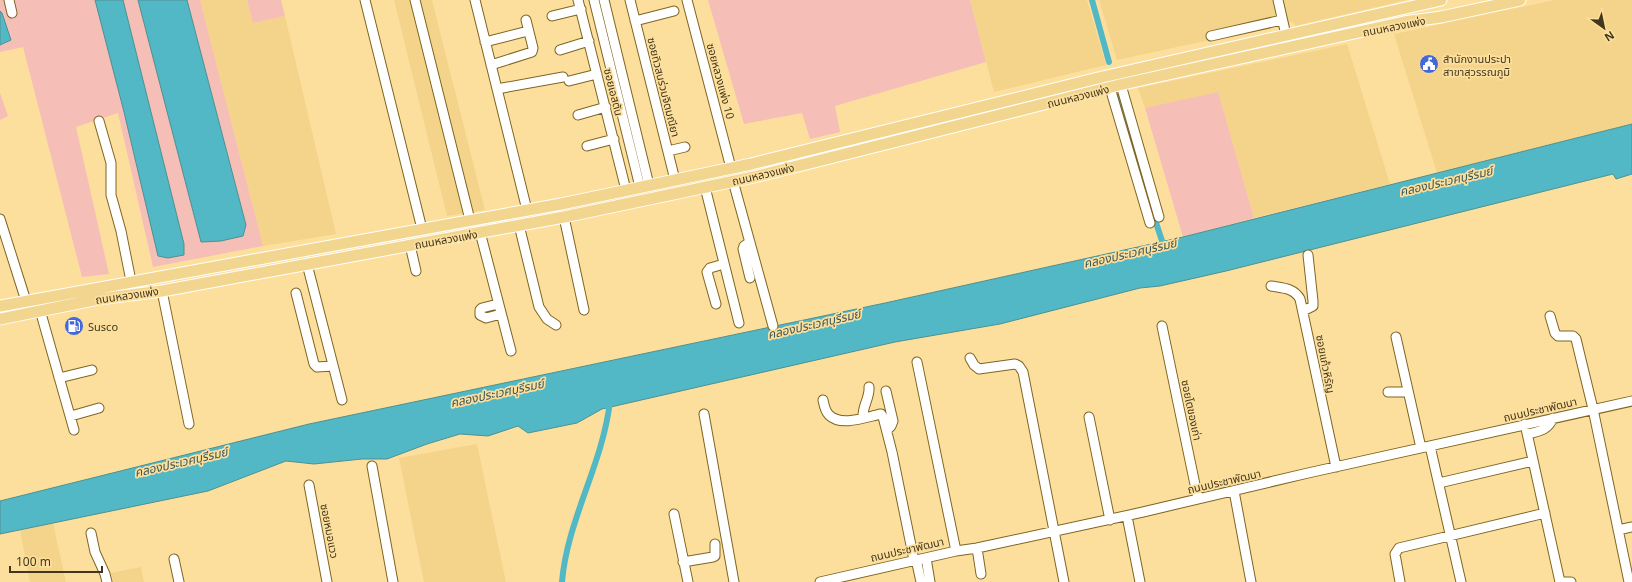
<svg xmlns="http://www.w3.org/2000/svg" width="1632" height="582" font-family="'Noto Sans','Noto Sans Thai',sans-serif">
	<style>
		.built { fill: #f4d48a }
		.green { fill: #f5beb7 }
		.water { fill: #52b8c5; stroke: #4d9192 }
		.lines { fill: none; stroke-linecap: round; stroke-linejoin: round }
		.canal { stroke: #52b8c5; stroke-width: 6 }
		.minor-casing { stroke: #7f6522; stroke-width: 11 }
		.major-casing { stroke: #fff; stroke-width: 13 }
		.minor { stroke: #fff; stroke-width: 9 }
		.major { stroke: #f2d690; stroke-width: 11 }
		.labels { text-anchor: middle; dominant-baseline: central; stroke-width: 3.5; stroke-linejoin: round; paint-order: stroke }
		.street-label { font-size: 11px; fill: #42371c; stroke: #fddf9d }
		.poi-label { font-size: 11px; fill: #42371c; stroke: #fddf9d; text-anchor: start }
		.water-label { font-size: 12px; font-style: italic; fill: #37565b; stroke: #fddf9d }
	</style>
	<rect width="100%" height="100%" fill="#fddf9d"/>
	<path class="built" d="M 200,0 L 247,0 L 253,23 L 285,16 L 336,234 L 263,246 Z
		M 394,0 L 432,0 L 485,210 L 447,216 Z
		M 970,0 L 1087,0 L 1106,65 L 994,92 Z
		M 1099,0 L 1406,0 L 1295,26 L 1293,22 L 1117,60 Z
		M 1555,0 L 1632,0 L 1632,124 L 1437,173 L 1394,34 Z
		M 1347,44 L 1390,184 L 1254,218 L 1218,93 L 1145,108 L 1138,88 Z
		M 477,444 L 506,582 L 424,582 L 399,458 Z
		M 53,523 L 66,582 L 30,582 L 20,530 Z
		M 141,567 L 144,582 L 113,582 L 111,573 Z"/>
	<path class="green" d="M 0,0 L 200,0 L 263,246 L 153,267 L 118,113 L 76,127 L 109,274 L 82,277 L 23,47 L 0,52 Z
		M 247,0 L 281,0 L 285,16 L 253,23 Z
		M 708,0 L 970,0 L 986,62 L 835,106 L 840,132 L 810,139 L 802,113 L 744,124 Z
		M 1218,92 L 1254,218 L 1183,237 L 1145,108 Z
		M 0,93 L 8,116 L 0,120 Z"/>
	<path class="water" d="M 95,0 L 123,0 L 184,244 L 184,255 L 168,258 L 158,256 L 124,112 Z
		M 138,0 L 187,0 L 246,225 L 243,236 L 221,241 L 201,242 Z
		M 0,11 L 2,13 L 11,40 L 0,45 Z
		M 1632,124 L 1632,174 L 1616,179 L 1613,174 L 1226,271 L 1160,286 L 1140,288 L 1000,324 L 895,342 L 602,409 L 577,423 L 528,433 L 518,426 L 488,436 L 460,434 L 427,444 L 387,459 L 362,459 L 314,464 L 286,461 L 208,491 L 0,534 L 0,501 L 309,424 L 885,303 L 1183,237 Z"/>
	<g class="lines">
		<path class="canal" d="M 1092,0 L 1109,62
			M 1119,96 L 1142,180 L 1164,247
			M 562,582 C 567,520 603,464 610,401"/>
		<defs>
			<path id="minor" d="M 9,0 L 12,13
				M 365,0 L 422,229
				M 415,0 L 470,220
				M 475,0 L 527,210
				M 578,0 L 626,190
				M 594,0 L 640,187
				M 604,0 L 649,185
				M 630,0 L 675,180
				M 687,0 L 731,168
				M 1278,0 L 1286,35
				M 552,16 L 581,9
				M 635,21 L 674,11
				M 1211,36 L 1282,20
				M 485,42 L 528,31
				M 560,50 L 589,41
				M 491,65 L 532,52 L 533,48 L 526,20
				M 569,81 L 597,74
				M 1121,85 L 1159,217
				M 1110,88 L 1150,223
				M 497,89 L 563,77
				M 578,115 L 606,107
				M 99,121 L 111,163 L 111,195 L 121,231 L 131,281
				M 587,146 L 614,139
				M 668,151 L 685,147
				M 733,181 L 773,326
				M 705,187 L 739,323
				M 564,217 L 584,310
				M 0,219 L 26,301
				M 519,225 L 539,307 L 547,319 L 556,325
				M 480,232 L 511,351
				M 750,242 L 744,246 L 743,249 L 750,278
				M 410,245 L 416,271
				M 307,264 L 342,400
				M 1271,286 C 1283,288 1294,288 1300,299 L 1336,467
				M 162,291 L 189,424
				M 296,293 L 314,364 L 317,367 L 333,366
				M 498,304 L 482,308 L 480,310 L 480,315 L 486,318 L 501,314
				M 716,304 L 707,272 L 710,268 L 724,264
				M 40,310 L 74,430
				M 1303,311 L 1313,306 L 1313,301 L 1308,255
				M 1550,316 L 1555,333 L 1558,336 L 1573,336 L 1576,339 L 1593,409 L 1629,582
				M 1162,326 L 1198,499
				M 1396,337 L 1421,448
				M 970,358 L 974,365 L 979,369 L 1015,364 L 1019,366 L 1023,372 L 1064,582
				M 917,362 L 956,551
				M 59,378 L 92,370
				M 886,391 L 893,421 L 891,426 L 887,430
				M 1388,392 L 1408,392
				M 823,400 C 824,405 825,411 829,415 C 841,427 866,417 881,414 L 883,417 L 892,452 L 914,560
				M 704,414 L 734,582
				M 71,416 L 99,408
				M 1089,417 L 1110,520
				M 863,418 C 862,406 870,398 869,387
				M 1525,424 L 1560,582
				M 1528,434 C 1540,431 1548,430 1553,418
				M 1430,446 L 1461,582
				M 372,466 L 393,582
				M 1439,483 L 1533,461
				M 309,485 L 327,582
				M 1234,491 L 1251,582
				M 674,514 L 688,582
				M 1127,516 L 1140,582
				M 1618,530 L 1632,527
				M 91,533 L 95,552 L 105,574 L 107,582
				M 977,548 L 981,574
				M 926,558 L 930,582
				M 174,559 L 179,582
				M 916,559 L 921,582
				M 683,562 L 713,557 L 715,556 L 715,544
				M 820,582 L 956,551 L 977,548 L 1143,512 L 1308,473 L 1632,401
				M 1400,582 L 1395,554 L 1399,548 L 1545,513
				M 1564,582 L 1571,582"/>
			<path id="major" d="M 0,306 L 561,204 L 751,164 L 1098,78 L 1441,0
				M 0,319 L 99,299 L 162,291 L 564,217 L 754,177 L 1119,85 L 1404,22 L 1441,17 L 1520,0"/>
		</defs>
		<use href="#minor" class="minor-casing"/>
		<use href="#major" class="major-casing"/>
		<use href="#minor" class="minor"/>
		<use href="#major" class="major"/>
	</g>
	<defs>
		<symbol id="civic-disc" viewBox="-11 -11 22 22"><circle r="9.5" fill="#4268da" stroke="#fddf9d"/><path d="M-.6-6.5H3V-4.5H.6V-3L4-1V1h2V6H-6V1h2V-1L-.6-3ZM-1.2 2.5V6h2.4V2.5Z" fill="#fff"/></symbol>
		<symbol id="fuel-disc" viewBox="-11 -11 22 22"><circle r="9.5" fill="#4268da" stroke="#fddf9d"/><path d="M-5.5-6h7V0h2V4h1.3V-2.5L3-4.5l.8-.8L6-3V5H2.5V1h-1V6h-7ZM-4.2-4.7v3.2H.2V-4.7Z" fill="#fff"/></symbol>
	</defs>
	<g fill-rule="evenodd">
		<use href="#civic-disc" x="1418" y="53" width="22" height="22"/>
		<use href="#fuel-disc" x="63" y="315" width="22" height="22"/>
	</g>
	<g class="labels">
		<g class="street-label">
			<text transform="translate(1394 26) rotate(-11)">ถนนหลวงแพ่ง</text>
			<text transform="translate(721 81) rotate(75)">ซอยหลวงแพ่ง 10</text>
			<text transform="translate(664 87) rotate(76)">ซอยทิวสนร่วมจิตมณียา</text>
			<text transform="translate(614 92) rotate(76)">ซอยเอสตัน</text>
			<text transform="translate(1078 96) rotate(-14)">ถนนหลวงแพ่ง</text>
			<text transform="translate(763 174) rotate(-13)">ถนนหลวงแพ่ง</text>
			<text transform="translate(446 239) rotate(-10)">ถนนหลวงแพ่ง</text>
			<text transform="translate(127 295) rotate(-8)">ถนนหลวงแพ่ง</text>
			<text transform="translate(1326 364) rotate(79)">ซอยแก้วหิรัญ</text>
			<text transform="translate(1540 409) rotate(-13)">ถนนประชาพัฒนา</text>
			<text transform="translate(1192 410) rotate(78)">ซอยโตของเก่า</text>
			<text transform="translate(1224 481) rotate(-13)">ถนนประชาพัฒนา</text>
			<text transform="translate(330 531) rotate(79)">ซอยหมอแวว</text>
			<text transform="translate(907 549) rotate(-13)">ถนนประชาพัฒนา</text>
		</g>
		<g class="poi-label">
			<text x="1443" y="58">สำนักงานประปา<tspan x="1443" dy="13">สาขาสุวรรณภูมิ</tspan></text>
			<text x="88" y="326">Susco</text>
		</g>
		<g class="water-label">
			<text transform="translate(1446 181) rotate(-13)">คลองประเวศบุรีรมย์</text>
			<text transform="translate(1130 253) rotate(-13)">คลองประเวศบุรีรมย์</text>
			<text transform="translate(814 324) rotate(-13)">คลองประเวศบุรีรมย์</text>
			<text transform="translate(497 393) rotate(-12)">คลองประเวศบุรีรมย์</text>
			<text transform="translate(181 462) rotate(-13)">คลองประเวศบุรีรมย์</text>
		</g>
	</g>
	<g transform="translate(1604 28) rotate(147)" stroke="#fddf9d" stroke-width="3" paint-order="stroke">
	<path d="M0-3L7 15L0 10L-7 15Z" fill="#42371c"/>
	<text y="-6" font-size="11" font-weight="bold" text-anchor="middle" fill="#42371c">N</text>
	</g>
	<path d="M10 566v6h92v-6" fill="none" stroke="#42371c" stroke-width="2"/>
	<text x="16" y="566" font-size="12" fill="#42371c" stroke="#fddf9d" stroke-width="3" paint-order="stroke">100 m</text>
</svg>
